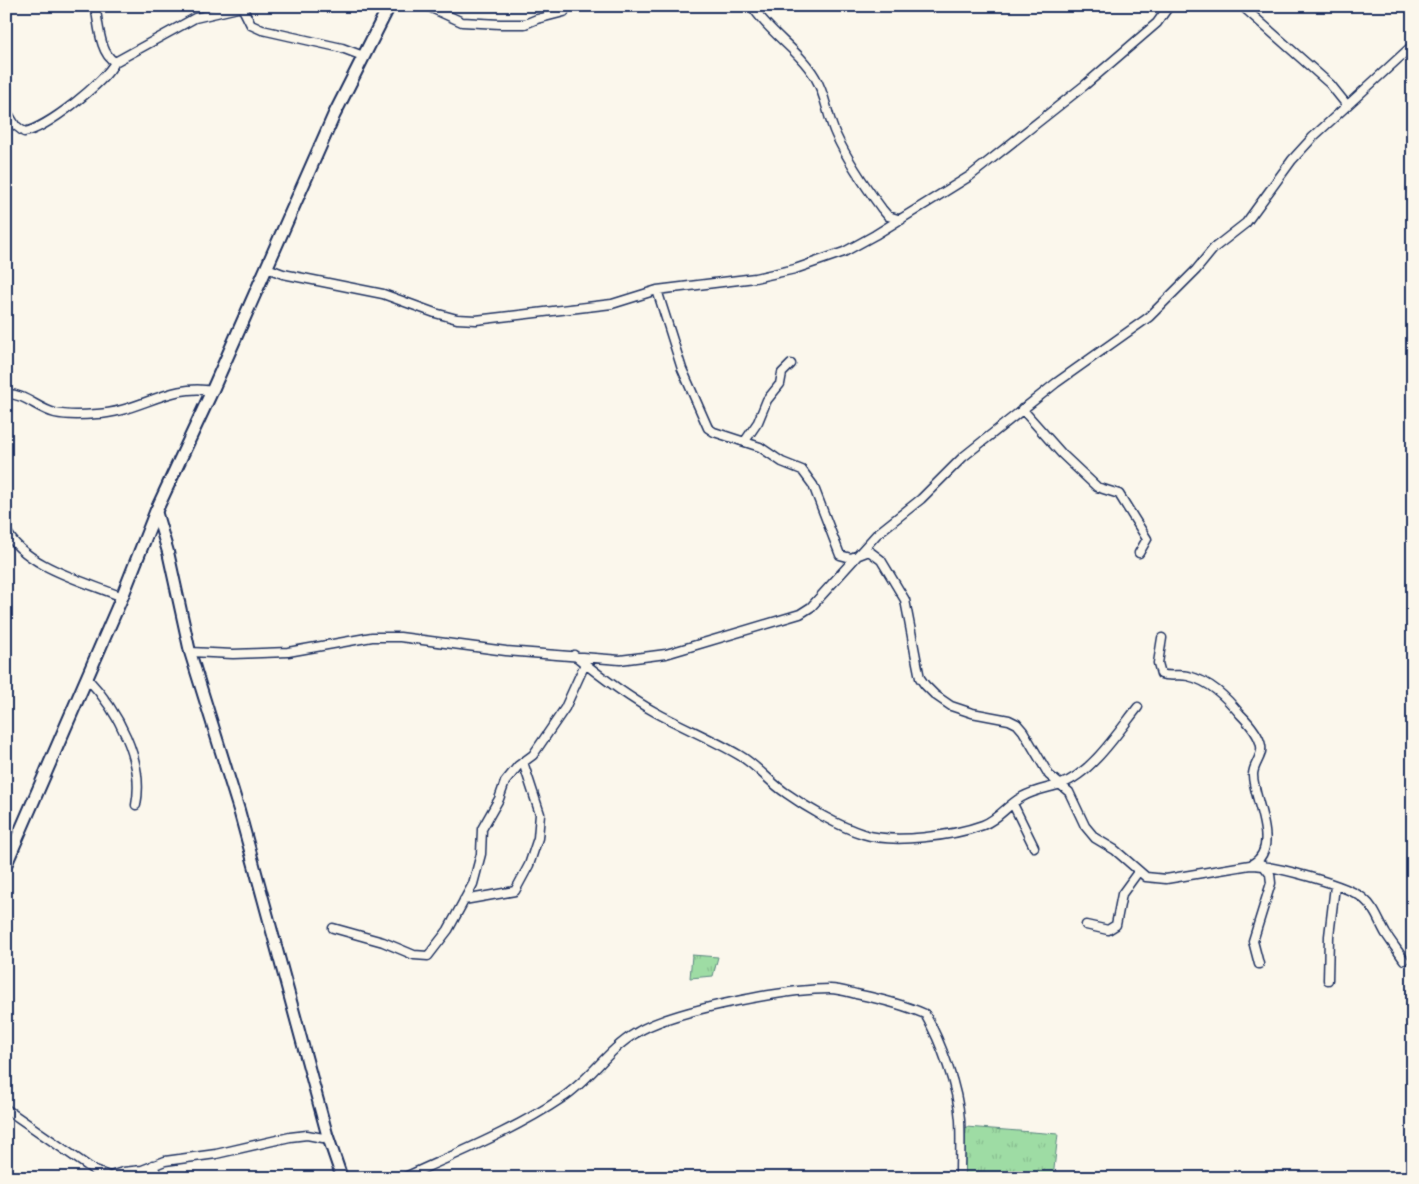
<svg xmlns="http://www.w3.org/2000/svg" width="1419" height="1184" font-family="Dekko,sans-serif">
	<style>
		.park { fill: url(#park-tufts); stroke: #5c8681 }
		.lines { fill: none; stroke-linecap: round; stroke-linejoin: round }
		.minor-casing { stroke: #1b2f5e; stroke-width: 11 }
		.secondary-casing { stroke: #1b2f5e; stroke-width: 14 }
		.primary-casing { stroke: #1b2f5e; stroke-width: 15 }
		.minor { stroke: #fbf7ec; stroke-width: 8 }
		.secondary { stroke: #fbf7ec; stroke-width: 10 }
		.primary { stroke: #fbf7ec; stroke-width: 11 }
	</style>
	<defs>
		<pattern id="park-tufts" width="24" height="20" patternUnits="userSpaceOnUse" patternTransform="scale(1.25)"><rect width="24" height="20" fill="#9edca4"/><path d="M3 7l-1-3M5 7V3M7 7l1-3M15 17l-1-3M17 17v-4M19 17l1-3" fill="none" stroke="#88bd90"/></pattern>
	</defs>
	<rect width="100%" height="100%" fill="#fbf7ec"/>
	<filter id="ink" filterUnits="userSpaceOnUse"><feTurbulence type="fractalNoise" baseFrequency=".02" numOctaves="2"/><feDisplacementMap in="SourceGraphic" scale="10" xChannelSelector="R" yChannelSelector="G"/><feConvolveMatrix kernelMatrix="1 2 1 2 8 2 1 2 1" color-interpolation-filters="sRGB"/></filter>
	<g filter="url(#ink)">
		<path class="park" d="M 692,955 L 718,957 L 713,976 L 690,978 Z
			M 966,1127 L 1058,1134 L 1053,1178 L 963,1177 Z"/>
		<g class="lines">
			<defs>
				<path id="minor" d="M 95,6 C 99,23 99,53 115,62 L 195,18 L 242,7 L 251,25 L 262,30 L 342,48 L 363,56
					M 427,6 L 462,22 L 500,24 L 525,24 L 537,19 L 564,12
					M 752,6 C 769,33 799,50 815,77 C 826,95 827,116 836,135 C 848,161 865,186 882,209 L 888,216 L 901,220
					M 1242,6 L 1330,84 L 1346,104
					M 6,110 L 15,125 L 24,132 C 46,129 105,82 115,62
					M 267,268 L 283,274 L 383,294 L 435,313 L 457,319 L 476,320 L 612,304 L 657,290 L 755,278 L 795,269 L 844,252 L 875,235 L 970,176 L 1085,85 L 1157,23 L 1169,6
					M 657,290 L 682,369 L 708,428 L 714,432 L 760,447 L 782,462 L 802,470 L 813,485 L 840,555 L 851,558 L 869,551 L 881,560 L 905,600 L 917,663 L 920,678 L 925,685 L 935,695 L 951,706 L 972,713 L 1009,720 L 1017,724 L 1023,731 L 1049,775 L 1069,792 L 1085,826 L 1095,838 L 1115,850 L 1146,877 L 1166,879 L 1250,865 C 1271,865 1349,885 1364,899 C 1375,908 1379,922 1386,934 C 1392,943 1398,951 1404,960
					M 6,394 C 24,393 38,409 55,413 C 68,416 84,415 97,414 C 136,413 173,382 212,391
					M 1022,409 L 1062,454 L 1097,487 L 1119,494 L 1147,539 L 1139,553
					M 745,441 L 758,422 L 767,400 L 780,384 L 782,373 L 791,364
					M 6,530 C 24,567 87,582 122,597
					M 1162,638 L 1158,663 L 1161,674 C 1170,677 1179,674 1188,676 C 1210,681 1226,697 1240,714 C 1248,722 1259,734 1261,746 C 1263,757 1253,764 1253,775 C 1253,798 1282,849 1252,864
					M 190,652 L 233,654 L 288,652 L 372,637 L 400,637 L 506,651 L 620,660 L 666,654 L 800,614 L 811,607 L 877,534 L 921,499 L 963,457 L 1056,383 L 1149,317 L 1196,270 L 1214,248 L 1246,223 L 1292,160 L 1313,137 L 1413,45
					M 574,655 C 600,676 626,696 655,712 C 682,727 712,739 739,755 C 758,766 769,782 786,793 C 807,808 838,826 863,834 C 893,844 953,836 983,825 C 999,819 1007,805 1022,797 C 1034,790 1049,788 1061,784 C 1091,774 1119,731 1138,707
					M 87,678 C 117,710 145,760 136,805
					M 1013,804 L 1034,847
					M 464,900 L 515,891 L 529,865 L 538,838 L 540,814 L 523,762
					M 1086,925 L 1108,930 L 1116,925 L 1122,894 L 1138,872
					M 333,928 L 383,942 L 414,955 L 428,956 L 448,930 L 473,884 L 481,854 L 482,829 L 499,799 L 505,782 L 518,766 L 533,755 L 565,708 L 585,664
					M 1259,964 L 1253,941 L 1271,883 L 1270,874 L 1263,865
					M 1328,980 L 1329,936 L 1335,886
					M 6,1109 L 95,1171 L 109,1176
					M 153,1165 L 158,1178
					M 104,1178 L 123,1172 L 142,1170 L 165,1161 L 216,1154 L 290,1137 L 307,1135 L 323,1138 L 327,1134
					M 403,1178 C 457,1153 513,1131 562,1098 C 590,1080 607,1050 636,1033 C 672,1010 787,989 830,989 C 839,989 848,992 856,994 C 881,999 902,1004 925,1014 C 941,1042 958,1088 960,1120 C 961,1139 960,1159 960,1178"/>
				<path id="secondary" d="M 156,511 L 168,552 L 190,652 L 239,810 L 327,1134 L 342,1178"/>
				<path id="primary" d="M 6,864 L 122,597 L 156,511 L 212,391 L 334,115 L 389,6"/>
			</defs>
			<use href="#minor" class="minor-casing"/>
			<use href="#secondary" class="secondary-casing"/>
			<use href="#primary" class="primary-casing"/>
			<use href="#minor" class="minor"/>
			<use href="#secondary" class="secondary"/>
			<use href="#primary" class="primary"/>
		</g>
	</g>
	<rect width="1419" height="1184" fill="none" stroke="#fbf7ec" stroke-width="25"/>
	<rect x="12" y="12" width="1394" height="1159" fill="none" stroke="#1b2f5e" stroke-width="2" filter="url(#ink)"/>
</svg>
